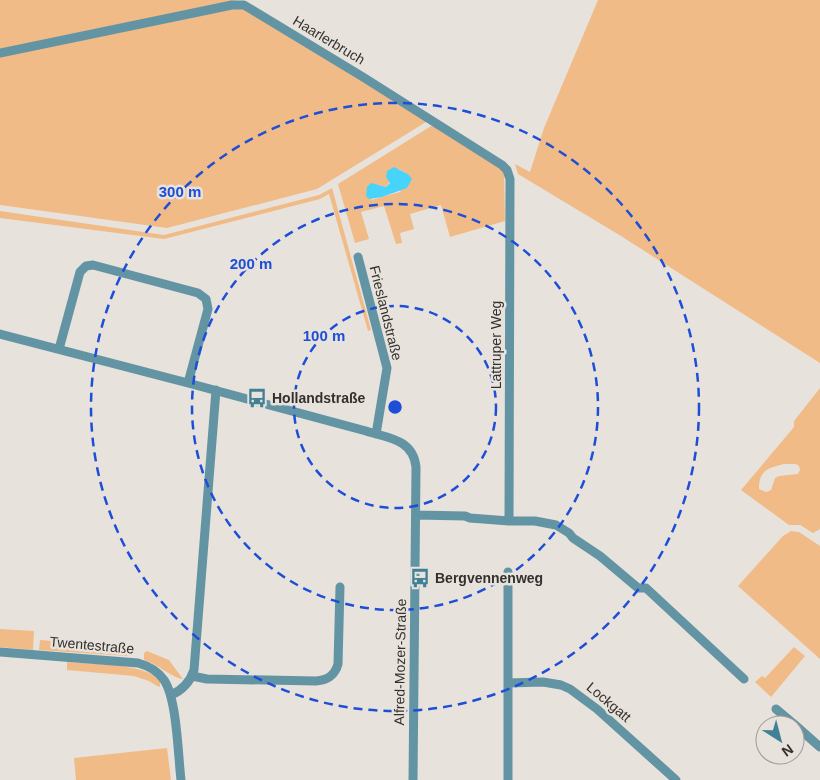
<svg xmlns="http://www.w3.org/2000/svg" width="820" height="780" font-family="Helvetica,sans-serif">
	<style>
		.green { fill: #f1bb87; fill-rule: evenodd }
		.water { fill: #48d3fb }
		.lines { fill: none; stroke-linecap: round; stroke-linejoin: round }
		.street { stroke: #6394a4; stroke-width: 9 }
		.ring { fill: none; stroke: #1d4ed8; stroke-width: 2.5; stroke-dasharray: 9 6 }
		.labels { text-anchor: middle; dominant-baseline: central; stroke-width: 5; stroke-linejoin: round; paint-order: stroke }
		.street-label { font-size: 14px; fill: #33302e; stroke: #e8e2dc }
		.poi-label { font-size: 14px; font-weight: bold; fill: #33302e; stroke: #e8e2dc; text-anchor: start }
		.centre { fill: #1d4ed8; stroke: #e8e2dc; stroke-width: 2.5 }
		.ring-label { font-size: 15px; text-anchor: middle; font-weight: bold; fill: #1d4ed8; stroke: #e8e2dc; stroke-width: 5; stroke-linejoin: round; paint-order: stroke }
	</style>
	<rect width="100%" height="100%" fill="#e8e2dc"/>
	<path class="green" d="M 0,0 L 238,0 L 0,49 Z
		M 598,0 L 820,0 L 820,363 L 621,236 L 518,174 L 515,164 L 530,172 L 544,128 Z
		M 243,7 L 431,119 L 317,189 L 167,228 L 0,205 L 0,57 Z
		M 436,123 L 504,171 L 505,221 L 450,237 L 441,205 L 410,214 L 414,229 L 400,233 L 402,243 L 396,244 L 384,206 L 361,212 L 369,239 L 355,243 L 338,184 ZM 399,169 L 408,174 L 400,192 L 371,200 L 379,185 L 386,187 Z
		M 332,188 L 371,330 L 368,331 L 329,194 L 320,199 L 164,239 L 0,218 L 0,211 L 164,235 L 319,195 Z
		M 820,388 L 820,529 L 813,533 L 800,525 L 789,525 L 741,490 L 794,427 L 794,421 ZM 784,464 L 796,464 L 799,466 L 800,470 L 798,474 L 779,476 L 775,478 L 771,490 L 766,492 L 759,489 C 759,470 768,468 784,464 Z
		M 791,531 L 799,532 L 820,546 L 820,659 L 738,586 L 783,536 Z
		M 0,629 L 34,631 L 33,650 L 0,647 Z
		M 40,640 L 130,648 L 131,651 L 127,656 L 39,650 Z
		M 794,647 L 805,656 L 771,697 L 755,682 L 762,676 L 765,678 Z
		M 147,651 L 169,660 L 183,679 C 174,679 156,663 144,660 L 144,653 Z
		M 67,662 C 88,664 134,664 151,674 C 155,676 158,680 160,682 L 160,687 L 157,686 L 149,681 L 134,676 L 67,670 Z
		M 167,748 L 171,780 L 76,780 L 74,758 Z"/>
	<path class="water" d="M 394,167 L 408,174 L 412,179 L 407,188 L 382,197 L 369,199 L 366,196 L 367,187 L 371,183 L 386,187 L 390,183 L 386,177 L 387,171 Z"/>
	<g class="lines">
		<path class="street" d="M 0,53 L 232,5 L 244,5 L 363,77 L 502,165 L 507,170 L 510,179 L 509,521
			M 358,257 L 387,368 L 376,434
			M 0,334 L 188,383 L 366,431 C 388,438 413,439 416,467 L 413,780
			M 59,349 L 80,272 L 86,266 L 93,265 L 198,293 L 206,299 L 208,309 L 188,383
			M 416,515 L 465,516 L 470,518 L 509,521 L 535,521 L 556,525 L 569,533 L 573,538 L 600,556 L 638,588 L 646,588 L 744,679
			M 0,652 L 138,663 C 149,666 158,671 164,680 C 177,699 178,755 181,780
			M 192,676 L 207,679 L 316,681 C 328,680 335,675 338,664 L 340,587
			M 508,683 L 543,682 L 561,685 L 570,689 L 597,709 L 676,780
			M 171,695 C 183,690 190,682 194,670 L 216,390
			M 776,709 L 795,725
			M 795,725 L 820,747
			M 508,780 L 508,572"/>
	</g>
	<g class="ring">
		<circle cx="395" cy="407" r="101"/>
		<circle cx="395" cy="407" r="203"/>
		<circle cx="395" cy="407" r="304"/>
	</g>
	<defs>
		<symbol id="bus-bare" viewBox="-9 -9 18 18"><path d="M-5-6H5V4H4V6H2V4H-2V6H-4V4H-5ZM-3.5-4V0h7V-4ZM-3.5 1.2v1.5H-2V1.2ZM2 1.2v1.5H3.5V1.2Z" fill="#418195" stroke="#e8e2dc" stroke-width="2.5" paint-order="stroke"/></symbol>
	</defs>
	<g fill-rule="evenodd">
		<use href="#bus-bare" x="243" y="384" width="28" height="28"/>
		<use href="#bus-bare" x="406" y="564" width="28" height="28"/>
	</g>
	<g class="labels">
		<g class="street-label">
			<text transform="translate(329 40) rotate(31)">Haarlerbruch</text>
			<text transform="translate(386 313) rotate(76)">Frieslandstraße</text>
			<text transform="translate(496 345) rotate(-90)">Lattruper Weg</text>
			<text transform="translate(92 645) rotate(5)">Twentestraße</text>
			<text transform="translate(400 662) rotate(-89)">Alfred-Mozer-Straße</text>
			<text transform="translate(609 702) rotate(40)">Lockgatt</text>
		</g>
		<g class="poi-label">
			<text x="272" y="398">Hollandstraße</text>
			<text x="435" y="578">Bergvennenweg</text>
		</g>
	</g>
	<circle cx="395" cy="407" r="8" class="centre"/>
	<g class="ring-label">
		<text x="180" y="197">300 m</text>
		<text x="251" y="269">200 m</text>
		<text x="324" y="341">100 m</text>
	</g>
	<g transform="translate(780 740) rotate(144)"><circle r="24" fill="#e8e2dc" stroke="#a09b96"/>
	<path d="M0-4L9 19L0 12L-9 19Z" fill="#418195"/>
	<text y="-8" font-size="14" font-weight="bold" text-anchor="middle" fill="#33302e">N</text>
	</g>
</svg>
